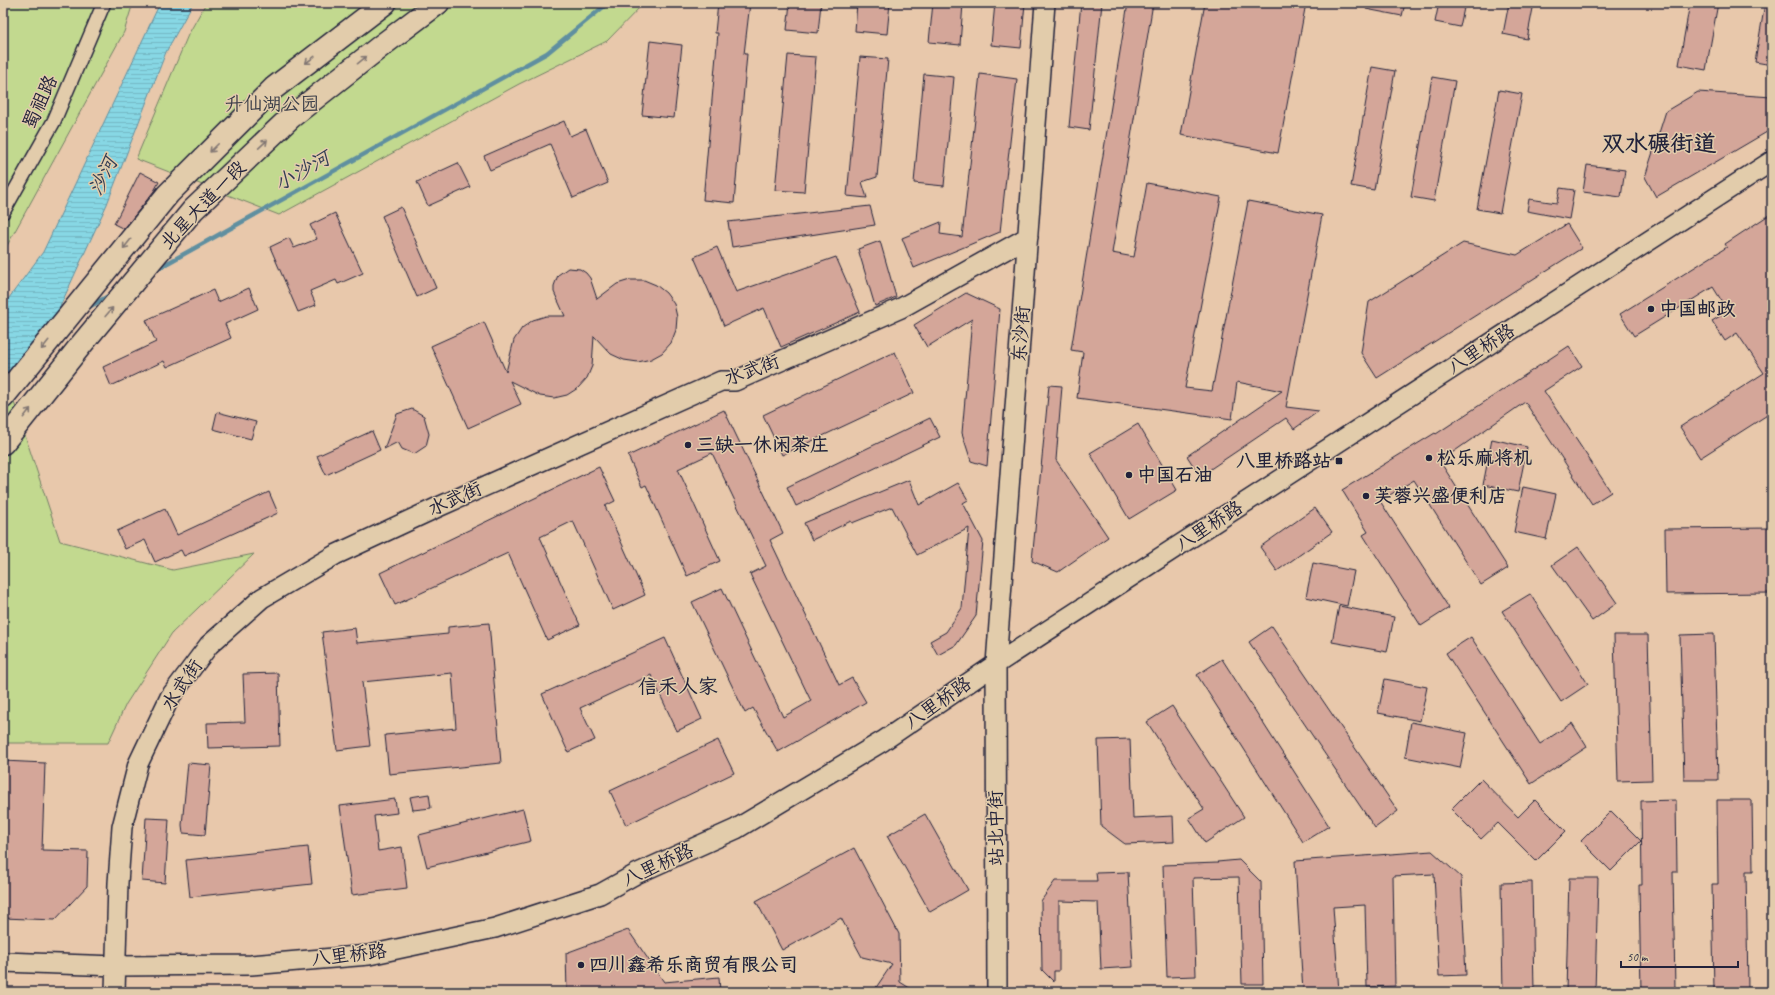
<svg xmlns="http://www.w3.org/2000/svg" width="1775" height="995" font-family="Caveat,'LXGW WenKai TC',sans-serif">
	<style>
		.park { fill: #c2d98f; stroke: #727e65 }
		.water { fill: url(#water-rules); stroke: #5f8fa0 }
		.lines { fill: none; stroke-linecap: round; stroke-linejoin: round }
		.stream { stroke: #5f8fa0; stroke-width: 4.5 }
		.building { fill: #d4a699; stroke: #22223b }
		.street-casing { stroke: #22223b; stroke-width: 16 }
		.secondary-casing { stroke: #22223b; stroke-width: 22 }
		.highway-casing { stroke: #22223b; stroke-width: 25 }
		.street { stroke: #e2ccab; stroke-width: 13 }
		.secondary { stroke: #e2ccab; stroke-width: 19 }
		.highway { stroke: #e2ccab; stroke-width: 22 }
		.oneway { stroke: #827773 }
		.poi-dot { fill: #22223b; stroke: #e2ccab; stroke-width: 1.5 }
		.labels { text-anchor: middle; dominant-baseline: central; stroke-width: 3; stroke-linejoin: round; paint-order: stroke }
		.street-label { font-size: 19px; fill: #22223b; stroke: #e2ccab }
		.park-label { font-size: 19px; fill: #3a3d48; stroke: #e2ccab }
		.poi-label { font-size: 19px; font-weight: bold; fill: #22223b; stroke: #e2ccab; text-anchor: start }
		.water-label { font-size: 20px; font-style: italic; fill: #313d54; stroke: #e2ccab }
		.neighbourhood-label { font-size: 20px; fill: #22223b; stroke: #e2ccab }
		.district-label { font-size: 23px; font-weight: bold; fill: #22223b; stroke: #e2ccab }
	</style>
	<defs>
		<pattern id="water-rules" width="6" height="5" patternUnits="userSpaceOnUse"><rect width="6" height="5" fill="#87d7e4"/><path d="M0 2.5h6" fill="none" stroke="#74b8c4"/></pattern>
	</defs>
	<rect width="100%" height="100%" fill="#e8c8ab"/>
	<filter id="ink" filterUnits="userSpaceOnUse"><feTurbulence type="fractalNoise" baseFrequency=".025" numOctaves="2"/><feDisplacementMap in="SourceGraphic" scale="8" xChannelSelector="R" yChannelSelector="G"/><feConvolveMatrix kernelMatrix="1 2 1 2 8 2 1 2 1" color-interpolation-filters="sRGB"/></filter>
	<g filter="url(#ink)">
		<path class="park" d="M 3,3 L 133,3 L 124,32 L 3,253 Z
			M 206,3 L 644,3 L 607,41 L 519,84 L 279,215 L 136,159 L 188,35 Z
			M 3,369 L 60,541 L 173,570 L 254,554 L 172,633 L 126,704 L 108,743 L 3,743 Z"/>
		<path class="water" d="M 160,3 L 193,3 L 166,52 L 107,204 L 19,396 L 3,415 L 3,306 L 43,252 Z"/>
		<g class="lines">
			<path class="stream" d="M 155,270 L 547,53 L 608,3
				M 87,308 L 112,294"/>
		</g>
		<path class="building" d="M 718,3 L 750,3 L 744,54 L 747,54 L 734,203 L 703,200 L 718,33 L 715,33 Z
			M 790,3 L 821,3 L 818,33 L 787,30 Z
			M 857,3 L 890,3 L 887,34 L 855,31 Z
			M 933,3 L 963,3 L 960,45 L 929,42 Z
			M 995,3 L 1025,3 L 1021,48 L 991,45 Z
			M 1081,3 L 1102,3 L 1089,130 L 1069,127 Z
			M 1128,3 L 1153,3 L 1112,253 L 1134,257 L 1147,183 L 1221,197 L 1185,388 L 1212,391 L 1248,201 L 1322,215 L 1286,407 L 1319,411 L 1294,429 L 1286,418 L 1200,476 L 1187,456 L 1282,391 L 1237,382 L 1232,419 L 1077,398 L 1083,352 L 1071,350 Z
			M 1205,3 L 1306,3 L 1278,153 L 1181,135 Z
			M 1366,3 L 1405,3 L 1402,16 L 1366,9 Z
			M 1439,3 L 1465,3 L 1460,27 L 1435,22 Z
			M 1509,3 L 1534,3 L 1527,39 L 1503,34 Z
			M 1690,3 L 1718,3 L 1706,70 L 1679,65 Z
			M 1765,3 L 1772,3 L 1772,65 L 1755,62 Z
			M 650,41 L 682,45 L 674,118 L 642,115 Z
			M 788,55 L 816,57 L 804,192 L 775,190 Z
			M 860,57 L 888,59 L 877,177 L 862,182 L 867,198 L 847,196 Z
			M 1372,67 L 1395,71 L 1374,190 L 1351,186 Z
			M 924,74 L 954,77 L 944,186 L 914,183 Z
			M 980,74 L 1017,79 L 1000,232 L 914,268 L 902,238 L 941,222 L 940,234 L 962,237 Z
			M 1432,77 L 1455,81 L 1434,201 L 1411,197 Z
			M 1499,90 L 1522,94 L 1500,213 L 1477,209 Z
			M 1698,92 L 1772,97 L 1772,129 L 1656,197 L 1645,177 L 1666,111 Z
			M 564,121 L 570,136 L 586,129 L 608,183 L 573,198 L 550,144 L 490,170 L 484,156 Z
			M 458,163 L 470,187 L 428,206 L 417,182 Z
			M 1587,165 L 1625,170 L 1621,197 L 1583,192 Z
			M 140,172 L 159,182 L 154,191 L 124,229 L 114,224 Z
			M 1560,188 L 1574,190 L 1569,219 L 1527,211 L 1529,199 L 1557,203 Z
			M 870,206 L 875,225 L 732,247 L 728,222 Z
			M 401,207 L 436,288 L 417,297 L 382,216 Z
			M 335,213 L 363,273 L 338,284 L 336,280 L 310,291 L 316,305 L 298,312 L 270,247 L 289,238 L 294,248 L 317,239 L 310,225 Z
			M 1772,213 L 1772,412 L 1700,458 L 1680,427 L 1764,373 L 1737,333 L 1725,341 L 1712,321 L 1728,311 L 1713,287 L 1634,336 L 1620,314 L 1727,247 L 1725,244 Z
			M 1567,224 L 1582,248 L 1377,378 L 1361,353 L 1369,302 L 1463,243 L 1517,255 Z
			M 880,241 L 896,297 L 875,306 L 858,249 Z
			M 717,247 L 736,292 L 836,257 L 860,312 L 781,347 L 764,308 L 724,326 L 694,257 Z
			M 568,268 L 580,269 L 586,273 L 590,278 L 597,299 L 617,284 L 630,280 L 644,280 L 656,285 L 666,293 L 674,304 L 677,317 L 676,330 L 671,343 L 662,353 L 651,359 L 638,362 L 624,360 L 611,354 L 594,336 L 592,366 L 587,378 L 578,388 L 567,395 L 554,398 L 540,396 L 510,381 L 521,404 L 468,428 L 431,346 L 484,322 L 506,372 L 514,340 L 522,328 L 533,320 L 546,316 L 565,316 L 554,292 L 554,286 L 558,275 Z
			M 249,288 L 258,309 L 225,324 L 231,338 L 167,367 L 164,361 L 111,386 L 103,367 L 156,342 L 146,320 L 213,290 L 218,302 Z
			M 966,293 L 1000,309 L 987,466 L 971,461 L 962,433 L 972,319 L 927,347 L 914,325 Z
			M 1569,346 L 1582,366 L 1544,391 L 1611,492 L 1592,504 L 1525,402 L 1449,455 L 1450,457 L 1441,463 L 1508,568 L 1481,585 L 1414,480 L 1380,501 L 1449,608 L 1421,626 L 1363,535 L 1368,532 L 1342,490 L 1435,433 L 1436,434 Z
			M 895,352 L 914,393 L 782,455 L 763,415 Z
			M 1049,385 L 1062,386 L 1056,460 L 1108,537 L 1058,572 L 1032,561 Z
			M 412,409 L 424,416 L 429,434 L 426,446 L 414,454 L 402,449 L 398,442 L 384,449 L 397,414 Z
			M 724,410 L 783,533 L 770,540 L 839,685 L 852,678 L 866,702 L 778,752 L 753,708 L 745,713 L 692,602 L 722,588 L 783,717 L 811,701 L 750,574 L 766,566 L 712,453 L 678,469 L 720,561 L 687,576 L 646,485 L 642,487 L 628,456 Z
			M 217,412 L 256,422 L 251,439 L 213,429 Z
			M 930,418 L 940,437 L 796,506 L 787,487 Z
			M 1138,424 L 1177,490 L 1129,519 L 1090,453 Z
			M 372,431 L 380,450 L 326,475 L 317,456 Z
			M 1492,439 L 1527,447 L 1518,492 L 1483,485 Z
			M 599,467 L 615,501 L 605,506 L 645,595 L 613,610 L 573,521 L 540,537 L 580,625 L 547,640 L 508,553 L 395,605 L 380,573 Z
			M 909,480 L 919,505 L 958,483 L 968,500 L 963,503 L 983,541 L 976,616 L 956,645 L 938,655 L 930,641 L 946,632 L 962,608 L 969,528 L 917,555 L 892,507 L 852,523 L 851,521 L 812,540 L 804,523 Z
			M 1523,487 L 1556,494 L 1546,539 L 1514,532 Z
			M 269,492 L 278,513 L 184,556 L 181,550 L 155,562 L 145,540 L 125,549 L 117,531 L 165,509 L 177,535 Z
			M 1315,508 L 1332,532 L 1277,571 L 1260,547 Z
			M 1772,528 L 1772,593 L 1666,594 L 1665,529 Z
			M 1578,547 L 1617,603 L 1592,621 L 1552,565 Z
			M 1313,563 L 1354,571 L 1347,606 L 1306,597 Z
			M 1530,594 L 1588,684 L 1561,702 L 1502,611 Z
			M 1339,606 L 1394,617 L 1387,652 L 1332,642 Z
			M 489,623 L 501,763 L 389,774 L 385,735 L 456,728 L 452,673 L 362,682 L 370,746 L 337,750 L 322,632 L 355,628 L 357,643 L 448,634 L 448,627 Z
			M 1272,626 L 1398,811 L 1375,828 L 1249,642 Z
			M 1714,634 L 1718,780 L 1684,780 L 1680,635 Z
			M 1614,635 L 1648,635 L 1652,780 L 1618,781 Z
			M 1471,637 L 1540,744 L 1572,723 L 1587,747 L 1531,784 L 1446,653 Z
			M 665,638 L 702,719 L 677,731 L 651,675 L 580,708 L 595,740 L 568,752 L 542,694 Z
			M 1222,659 L 1329,826 L 1303,842 L 1197,675 Z
			M 278,673 L 280,746 L 208,748 L 207,723 L 245,722 L 243,674 Z
			M 1385,679 L 1427,687 L 1420,721 L 1378,713 Z
			M 1172,706 L 1244,817 L 1205,843 L 1189,818 L 1204,809 L 1147,722 Z
			M 1411,722 L 1467,733 L 1460,768 L 1405,757 Z
			M 1130,739 L 1133,818 L 1173,816 L 1174,842 L 1125,844 L 1101,826 L 1098,740 Z
			M 718,740 L 734,773 L 626,825 L 610,791 Z
			M 3,761 L 45,763 L 42,850 L 88,851 L 87,886 L 55,920 L 3,918 Z
			M 188,763 L 211,765 L 205,835 L 183,833 L 182,825 Z
			M 1481,779 L 1518,817 L 1535,800 L 1566,831 L 1536,861 L 1498,823 L 1481,839 L 1451,809 Z
			M 429,794 L 431,808 L 413,810 L 410,797 Z
			M 395,799 L 397,813 L 374,816 L 378,851 L 402,847 L 407,888 L 352,895 L 340,806 Z
			M 1676,800 L 1677,872 L 1673,872 L 1675,990 L 1641,991 L 1639,885 L 1642,885 L 1641,801 Z
			M 1717,800 L 1752,800 L 1753,871 L 1746,871 L 1748,989 L 1714,990 L 1712,884 L 1718,884 Z
			M 523,809 L 531,841 L 427,867 L 419,835 Z
			M 1611,811 L 1641,841 L 1611,871 L 1581,841 Z
			M 925,814 L 968,890 L 930,912 L 887,836 Z
			M 146,818 L 169,819 L 165,883 L 142,881 Z
			M 308,847 L 312,884 L 190,897 L 186,860 Z
			M 854,848 L 899,934 L 900,982 L 916,992 L 873,992 L 892,964 L 862,957 L 841,918 L 782,950 L 756,901 Z
			M 1432,851 L 1461,877 L 1466,975 L 1439,976 L 1434,874 L 1393,876 L 1395,986 L 1367,987 L 1365,905 L 1333,907 L 1339,992 L 1303,992 L 1295,861 Z
			M 1239,860 L 1261,882 L 1263,984 L 1242,984 L 1239,877 L 1193,878 L 1196,976 L 1167,977 L 1163,865 L 1218,863 L 1217,862 Z
			M 1128,872 L 1133,967 L 1101,969 L 1098,902 L 1059,901 L 1059,971 L 1054,971 L 1054,982 L 1042,970 L 1041,901 L 1055,881 L 1097,881 L 1096,873 Z
			M 1569,878 L 1598,878 L 1595,992 L 1566,992 Z
			M 1532,882 L 1534,992 L 1503,992 L 1501,883 Z
			M 628,930 L 664,982 L 719,977 L 720,992 L 567,992 L 566,953 Z"/>
		<g class="lines">
			<defs>
				<path id="street" d="M 3,212 L 54,121 L 104,3"/>
				<path id="secondary" d="M 3,962 L 117,966 L 251,965 L 369,955 L 495,928 L 600,894 L 636,874 L 736,829 L 883,741 L 996,664 L 1772,161
					M 115,992 L 118,883 L 122,827 L 138,764 L 170,697 L 209,645 L 262,598 L 335,555 L 436,508 L 721,381 L 735,381 L 901,308 L 1028,237
					M 997,992 L 996,664 L 1045,3"/>
				<path id="highway" d="M 3,397 L 168,194 L 274,88 L 385,3
					M 3,443 L 81,345 L 193,210 L 291,117 L 381,46 L 438,3"/>
			</defs>
			<use href="#street" class="street-casing"/>
			<use href="#secondary" class="secondary-casing"/>
			<use href="#highway" class="highway-casing"/>
			<use href="#street" class="street"/>
			<use href="#secondary" class="secondary"/>
			<use href="#highway" class="highway"/>
		</g>
		<defs><path id="oneway-shaft" d="M-6 0H5M1.5-3L5.5 0L1.5 3" fill="none" stroke-width="1.6" stroke-linecap="round" stroke-linejoin="round"/></defs>
		<g class="oneway">
			<use href="#oneway-shaft" transform="translate(310 60) rotate(143)"/>
			<use href="#oneway-shaft" transform="translate(362 60) rotate(-39)"/>
			<use href="#oneway-shaft" transform="translate(263 144) rotate(-43)"/>
			<use href="#oneway-shaft" transform="translate(214 148) rotate(135)"/>
			<use href="#oneway-shaft" transform="translate(127 244) rotate(129)"/>
			<use href="#oneway-shaft" transform="translate(109 312) rotate(-50)"/>
			<use href="#oneway-shaft" transform="translate(45 345) rotate(129)"/>
			<use href="#oneway-shaft" transform="translate(27 413) rotate(-52)"/>
		</g>
	</g>
	<g class="poi-dot">
		<circle cx="1651" cy="309" r="4"/>
		<circle cx="688" cy="445" r="4"/>
		<circle cx="1429" cy="458" r="4"/>
		<rect x="1335" y="457" width="8" height="8" rx="2"/>
		<circle cx="1129" cy="475" r="4"/>
		<circle cx="1366" cy="496" r="4"/>
		<circle cx="581" cy="965" r="4"/>
	</g>
	<g class="labels">
		<g class="street-label">
			<text transform="translate(40 102) rotate(-65)">蜀祖路</text>
			<text transform="translate(203 205) rotate(-46)">北星大道一段</text>
			<text transform="translate(1021 334) rotate(-86)">东沙街</text>
			<text transform="translate(1481 349) rotate(-33)">八里桥路</text>
			<text transform="translate(752 370) rotate(-20)">水武街</text>
			<text transform="translate(455 499) rotate(-24)">水武街</text>
			<text transform="translate(1209 526) rotate(-33)">八里桥路</text>
			<text transform="translate(182 685) rotate(-56)">水武街</text>
			<text transform="translate(938 703) rotate(-35)">八里桥路</text>
			<text transform="translate(996 828) rotate(-91)">站北中街</text>
			<text transform="translate(658 865) rotate(-25)">八里桥路</text>
			<text transform="translate(349 955) rotate(-7)">八里桥路</text>
		</g>
		<g class="park-label">
			<text x="272" y="104">升仙湖公园</text>
		</g>
		<g class="poi-label">
			<text x="1659" y="309">中国邮政</text>
			<text x="696" y="445">三缺一休闲茶庄</text>
			<text x="1437" y="458">松乐麻将机</text>
			<text x="1331" y="461" text-anchor="end">八里桥路站</text>
			<text x="1137" y="475">中国石油</text>
			<text x="1374" y="496">芙蓉兴盛便利店</text>
			<text x="589" y="965">四川鑫希乐商贸有限公司</text>
		</g>
		<g class="water-label">
			<text transform="translate(302 171) rotate(-29)">小沙河</text>
			<text transform="translate(103 176) rotate(-64)">沙河</text>
		</g>
		<g class="neighbourhood-label">
			<text x="678" y="686">信禾人家</text>
		</g>
		<g class="district-label">
			<text x="1659" y="143">双水碾街道</text>
		</g>
	</g>
	<rect width="1775" height="995" fill="none" stroke="#e2ccab" stroke-width="16"/>
	<rect x="8" y="8" width="1759" height="979" fill="none" stroke="#22223b" stroke-width="1.5" filter="url(#ink)"/>
	<path d="M1621 961v6h117v-6" fill="none" stroke="#22223b" stroke-width="2"/>
	<text x="1627" y="961" font-size="12" fill="#22223b" stroke="#e2ccab" stroke-width="3" paint-order="stroke">50 m</text>
</svg>
